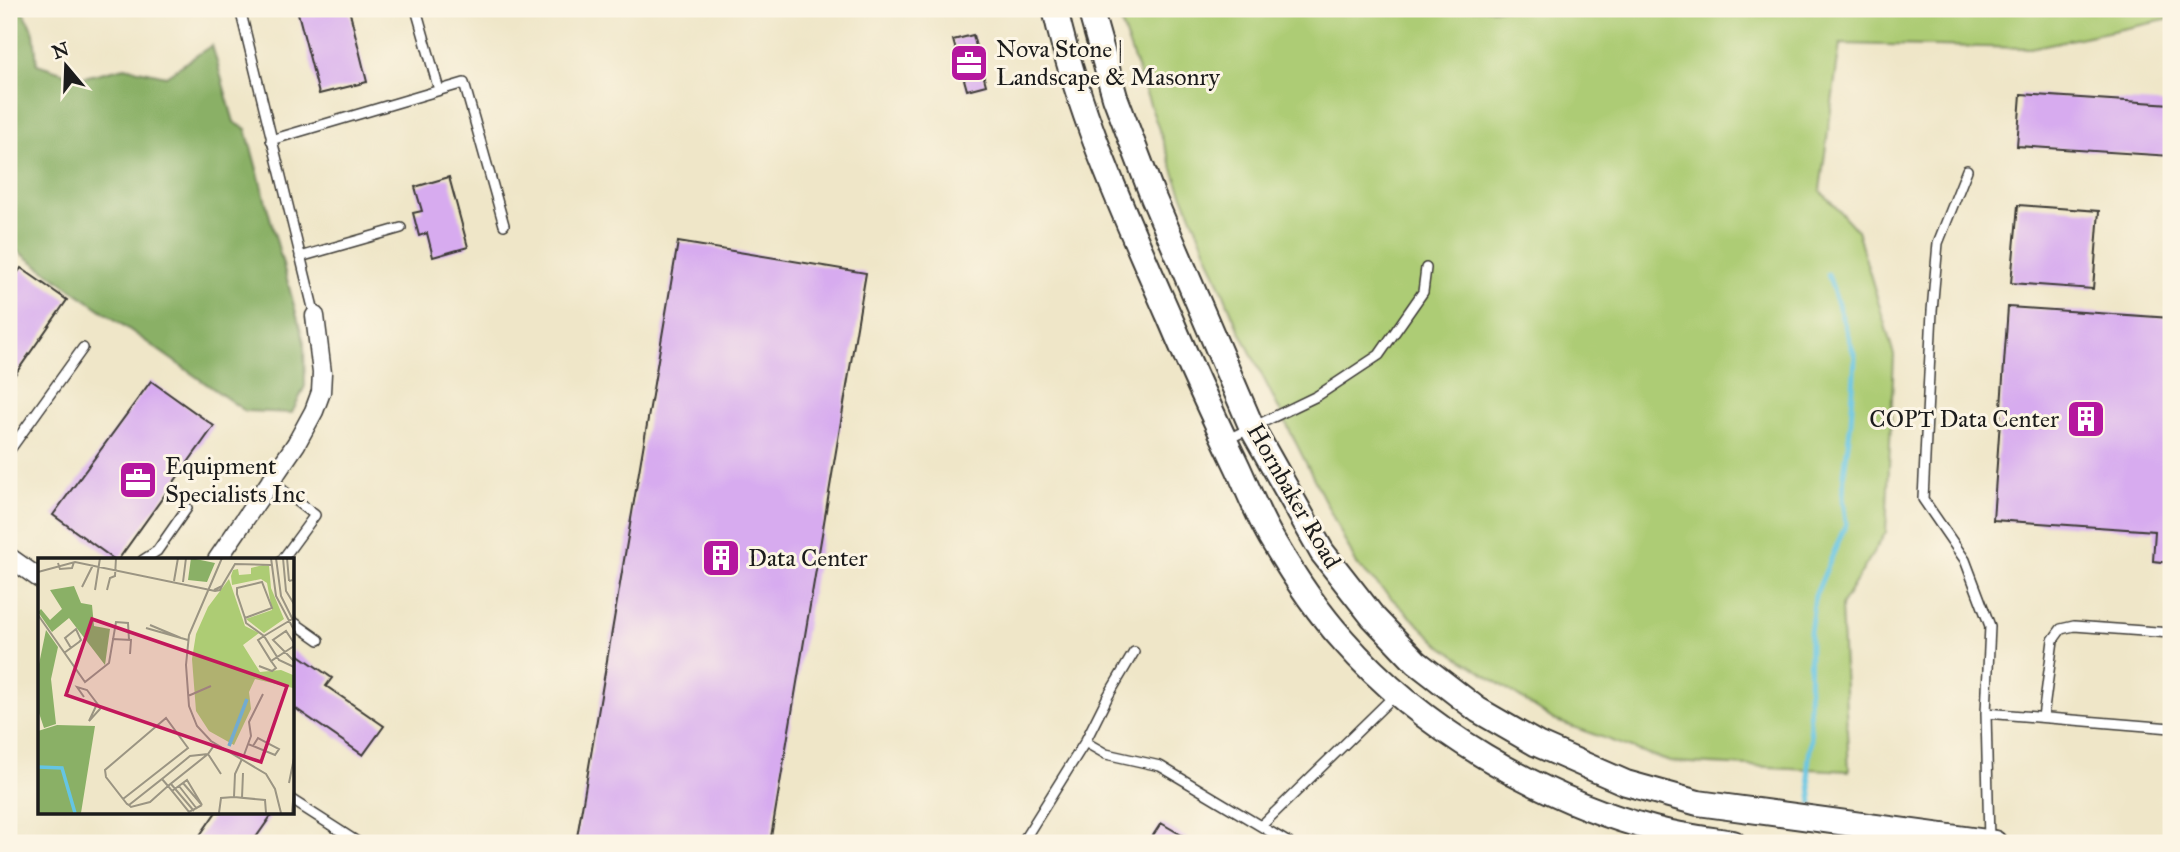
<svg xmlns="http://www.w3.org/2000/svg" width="2180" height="852" font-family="'IM FELL Great Primer',serif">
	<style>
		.green { fill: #adcc74; stroke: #647448; stroke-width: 2 }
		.forest { fill: #8ab066; stroke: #536641; stroke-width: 2 }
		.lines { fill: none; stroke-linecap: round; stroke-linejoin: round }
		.stream { stroke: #65c5e3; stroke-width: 5 }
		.building { fill: #d7abef }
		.lane-casing { stroke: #3c3a36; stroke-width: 12 }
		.street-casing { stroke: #3c3a36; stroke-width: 21 }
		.secondary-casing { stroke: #3c3a36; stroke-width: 28 }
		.lane { stroke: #fff; stroke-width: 9 }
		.street { stroke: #fff; stroke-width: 18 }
		.secondary { stroke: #fff; stroke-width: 24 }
		.labels { text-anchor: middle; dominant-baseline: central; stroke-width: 6; stroke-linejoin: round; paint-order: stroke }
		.poi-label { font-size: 24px; fill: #1c1c1c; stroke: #fcf5e5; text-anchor: start }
		.street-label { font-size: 24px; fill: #1c1c1c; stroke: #fcf5e5 }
		.inset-river { fill: none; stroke: #65c5e3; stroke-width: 3.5 }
		.inset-road { fill: none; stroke: #9b9583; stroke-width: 2 }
		.view { fill: #c2185b; fill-opacity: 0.15; stroke: #c2185b; stroke-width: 3.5 }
		.inset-edge { fill: none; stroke: #1c1c1c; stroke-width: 3.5 }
	</style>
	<rect width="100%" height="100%" fill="#fcf5e5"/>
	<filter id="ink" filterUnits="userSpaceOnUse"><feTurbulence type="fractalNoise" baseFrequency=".0143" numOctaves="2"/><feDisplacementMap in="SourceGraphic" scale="14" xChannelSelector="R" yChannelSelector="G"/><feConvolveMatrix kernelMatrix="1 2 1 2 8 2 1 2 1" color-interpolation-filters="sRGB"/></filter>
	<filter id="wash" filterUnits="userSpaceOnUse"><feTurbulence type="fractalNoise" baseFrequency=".00686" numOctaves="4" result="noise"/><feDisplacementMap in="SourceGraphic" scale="28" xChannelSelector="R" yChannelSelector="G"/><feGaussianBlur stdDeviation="1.57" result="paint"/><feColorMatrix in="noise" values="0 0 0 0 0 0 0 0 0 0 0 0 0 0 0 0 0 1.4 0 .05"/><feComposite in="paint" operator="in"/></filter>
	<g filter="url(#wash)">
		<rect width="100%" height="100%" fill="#efe6c8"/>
		<path class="green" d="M 1116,9 L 2171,9 L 2171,19 L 2030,48 L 1840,44 L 1820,190 L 1857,230 L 1894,355 L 1886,532 L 1841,606 L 1849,771 L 1670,762 L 1554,720 L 1440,645 L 1357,565 L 1236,323 L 1179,186 Z"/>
		<path class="forest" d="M 9,9 L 22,9 L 34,33 L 37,64 L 80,78 L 125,67 L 166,76 L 212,45 L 234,122 L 246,129 L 304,342 L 305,386 L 292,413 L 245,411 L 9,245 Z"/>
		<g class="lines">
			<path class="stream" d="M 1812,803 L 1808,766 L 1811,739 L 1809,709 L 1810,633 L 1815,596 L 1846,524 L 1843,497 L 1844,473 L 1851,422 L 1855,357 L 1828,274"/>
		</g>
		<g id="blocks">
			<path class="building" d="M 297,9 L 349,9 L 367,82 L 319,94 Z
				M 973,35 L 986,85 L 967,90 L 953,40 Z
				M 2021,94 L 2171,104 L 2171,156 L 2017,146 Z
				M 449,177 L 468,247 L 433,257 L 427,233 L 419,236 L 413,213 L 422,211 L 415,187 Z
				M 2018,205 L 2099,211 L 2093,289 L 2011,283 Z
				M 678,242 L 866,273 L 770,843 L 576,843 Z
				M 21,268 L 67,300 L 9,383 L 9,285 Z
				M 2008,307 L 2171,318 L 2171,563 L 2153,561 L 2155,531 L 1993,520 Z
				M 151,381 L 214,426 L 118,560 L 115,560 L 53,515 Z
				M 292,650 L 332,678 L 326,686 L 384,726 L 363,755 L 292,706 Z
				M 216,812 L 272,812 L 273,813 L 252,843 L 199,843 L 196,841 Z
				M 1161,823 L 1195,843 L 1148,843 Z"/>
		</g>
	</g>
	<g filter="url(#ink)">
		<use href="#blocks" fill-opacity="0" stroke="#3c3a36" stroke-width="2"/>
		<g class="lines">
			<defs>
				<path id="lane" d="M 240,9 L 315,316
					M 416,9 L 439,90
					M 271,140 L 464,83 L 504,225
					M 1967,170 L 1938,243 L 1932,311 L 1923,499 L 1965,560 L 1990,626 L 1986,713 L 1989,841
					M 300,257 L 401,228
					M 1226,440 L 1317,396 L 1379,355 L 1423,292 L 1426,268
					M 9,451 L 83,348
					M 271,481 L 315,515 L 282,560
					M 143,560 L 157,551 L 187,508
					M 292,621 L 319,640
					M 1986,713 L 2171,728
					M 2043,717 L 2053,640 L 2061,629 L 2074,626 L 2171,633
					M 1085,742 L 1108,696 L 1134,652
					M 292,800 L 359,843
					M 1261,826 L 1395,695
					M 339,843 L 342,832
					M 1022,843 L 1085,742 L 1106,754 L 1160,766 L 1289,843"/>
				<path id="street" d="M 9,557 L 40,579
					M 217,560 L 296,444 L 314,411 L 321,392 L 322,373 L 315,316"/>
				<path id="secondary" d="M 1055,9 C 1079,116 1125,216 1169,316 C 1191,368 1214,418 1238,468 C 1249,492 1259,518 1273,541 C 1293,575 1316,610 1343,640 C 1420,728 1540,799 1654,829 C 1680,836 1707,839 1733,843
					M 1090,9 L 1115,97 L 1153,197 L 1252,428 L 1322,552 L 1373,617 L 1416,662 L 1478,710 L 1537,744 L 1626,783 L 1698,803 L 1994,843"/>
			</defs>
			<use href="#lane" class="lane-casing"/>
			<use href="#street" class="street-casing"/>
			<use href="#secondary" class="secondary-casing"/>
			<use href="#lane" class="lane"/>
			<use href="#street" class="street"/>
			<use href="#secondary" class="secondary"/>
		</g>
	</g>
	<defs>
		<symbol id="office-square" viewBox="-11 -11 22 22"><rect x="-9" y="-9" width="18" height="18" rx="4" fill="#b5179e" stroke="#fcf5e5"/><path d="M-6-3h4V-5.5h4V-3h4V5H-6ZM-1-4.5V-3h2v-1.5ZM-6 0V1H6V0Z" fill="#fff"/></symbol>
		<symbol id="building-square" viewBox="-11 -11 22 22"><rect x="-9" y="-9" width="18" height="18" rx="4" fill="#b5179e" stroke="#fcf5e5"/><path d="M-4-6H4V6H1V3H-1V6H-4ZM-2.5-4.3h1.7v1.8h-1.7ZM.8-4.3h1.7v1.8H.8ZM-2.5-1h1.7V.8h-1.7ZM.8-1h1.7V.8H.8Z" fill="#fff"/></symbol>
	</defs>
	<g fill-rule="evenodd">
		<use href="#office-square" x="947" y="41" width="44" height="44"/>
		<use href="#building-square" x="2064" y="397" width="44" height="44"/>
		<use href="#office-square" x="116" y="458" width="44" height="44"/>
		<use href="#building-square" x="699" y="536" width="44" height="44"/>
	</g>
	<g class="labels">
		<g class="poi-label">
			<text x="996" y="49">Nova Stone |<tspan x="996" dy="28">Landscape &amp; Masonry</tspan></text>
			<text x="2059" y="419" text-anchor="end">COPT Data Center</text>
			<text x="165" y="466">Equipment<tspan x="165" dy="28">Specialists Inc</tspan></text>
			<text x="748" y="558">Data Center</text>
		</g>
		<g class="street-label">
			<text transform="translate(1294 496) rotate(60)">Hornbaker Road</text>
		</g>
	</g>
	<g transform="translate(38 558)">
		<rect width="256" height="256" fill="#efe6c8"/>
		<path d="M 225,7 L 231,8 L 233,30 L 246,61 L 226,75 L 208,61 L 234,52 L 229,25 L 223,21 L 194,27 L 193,18 L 195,12 L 200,11 L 201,17 L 213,16 L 213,10 ZM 191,21 L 207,68 L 221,75 L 205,87 L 222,114 L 243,112 L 255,117 L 255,130 L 217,121 L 211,134 L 213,151 L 196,187 L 171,173 L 158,153 L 154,101 L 158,76 L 170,49 Z" fill="#adcc74"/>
		<path d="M 153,0 L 177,5 L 169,24 L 150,22 ZM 36,28 L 43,45 L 54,47 L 56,68 L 72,71 L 67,107 L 31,60 L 14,74 L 0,54 L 3,51 L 12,62 L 24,51 L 12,32 ZM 8,72 L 20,89 L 13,121 L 18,166 L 6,170 L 0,152 L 0,111 ZM 19,167 L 57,168 L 43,255 L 0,255 L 0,173 Z" fill="#8ab066"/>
		<path class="inset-river" d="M 191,188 L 209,141M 0,209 L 24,210 L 37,255"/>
		<path class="inset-road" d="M 184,0 L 151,77 L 148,107 L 151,148 L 159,168 L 173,183 L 228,216 L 237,231 L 243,255M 233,0 L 238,38 L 256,72M 238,0 L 243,38 L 255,62M 245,0 L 248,33 L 256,46M 249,0 L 251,23M 20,5 L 22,11 L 34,10 L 36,4M 0,14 L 37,4 L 177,33 L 182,32 L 184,28 L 176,32M 136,23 L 140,0M 251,23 L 255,22 L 256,2M 145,24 L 148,0M 184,28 L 197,6 L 233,7M 44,29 L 55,7M 57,32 L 62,0M 69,32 L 72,20 L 77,18 L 78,0M 0,57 L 47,124 L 71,105 L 78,64 L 90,65 L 91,82M 207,60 L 234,50 L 224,24 L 199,30 L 199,36 L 207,60 L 208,65 L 226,78 L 220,82 L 233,103 L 256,88M 256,60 L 226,78 L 241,102 L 256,109M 112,67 L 143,80M 108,70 L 150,82M 74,81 L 93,82 L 92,96M 256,85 L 248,73 L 235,82 L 256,103M 26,95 L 41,84 L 43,82 L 38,71 L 27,80 L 33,90M 221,108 L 234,113 L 238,110 L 233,103M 150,138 L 173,128M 46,139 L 39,129 L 49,132 L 61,148 L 62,151 L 51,163 L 59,146M 210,186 L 237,197 L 241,191 L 220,180 L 215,188M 206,197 L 213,178 L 211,164 L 225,136M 124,221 L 152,198 L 170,196 L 177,186M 145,225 L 163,246M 251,225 L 256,200M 133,226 L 156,253M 141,228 L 159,251M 134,233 L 149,222 L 164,247M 196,239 L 197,216 L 204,201M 204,240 L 205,215M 85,241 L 150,190 L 128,160 L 67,212 L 68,219 L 89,246 L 91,247 L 93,249 L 112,244 L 130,228 L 124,221 L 91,247M 164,247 L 151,254 L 130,228 L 170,196 L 183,216M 181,255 L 183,240 L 196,239 L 227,242 L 228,255M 254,255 L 256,231"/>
		<path class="view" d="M 54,61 L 249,128 L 223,204 L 28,137 Z"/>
		<rect width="256" height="256" class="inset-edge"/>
	</g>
	<rect width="2180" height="852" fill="none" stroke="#fcf5e5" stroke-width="35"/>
	<g transform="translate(66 66) rotate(341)" stroke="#fcf5e5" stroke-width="5" paint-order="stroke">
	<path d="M0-5L12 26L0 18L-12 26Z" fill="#1c1c1c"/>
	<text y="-10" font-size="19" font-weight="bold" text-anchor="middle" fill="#1c1c1c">N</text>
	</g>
</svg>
